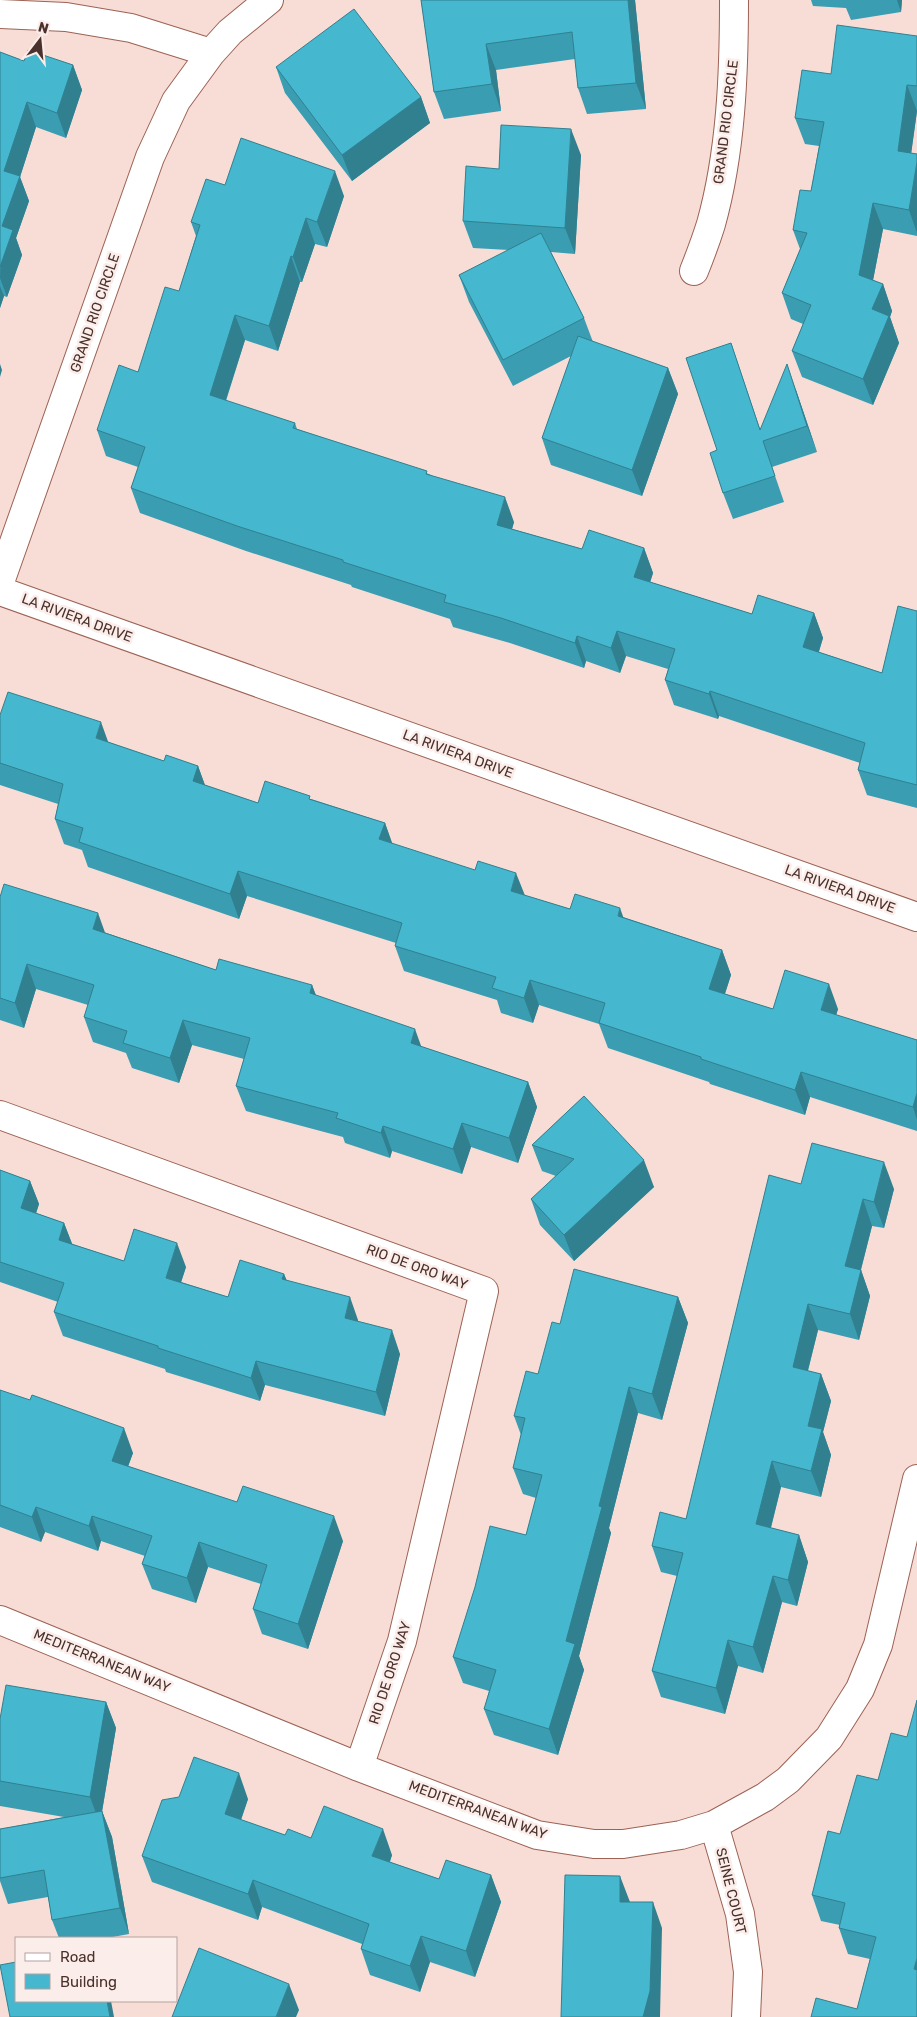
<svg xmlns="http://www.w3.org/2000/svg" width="917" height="2017" font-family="Rubik,sans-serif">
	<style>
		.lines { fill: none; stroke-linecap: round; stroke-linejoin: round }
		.minor-casing { stroke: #9c6254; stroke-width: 30 }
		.minor { stroke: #fff; stroke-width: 28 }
		.wall { fill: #3b9db1 }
		.shaded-wall { fill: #308090 }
		.building { fill: #45b7ce; stroke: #308090 }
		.labels { text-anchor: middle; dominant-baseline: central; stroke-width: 5; stroke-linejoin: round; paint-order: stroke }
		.street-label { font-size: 14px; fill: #4b302b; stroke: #fbedea }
	</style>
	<rect width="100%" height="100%" fill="#f8ddd6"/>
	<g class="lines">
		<defs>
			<path id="minor" d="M 0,14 L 66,17 L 131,28 L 211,53 L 230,32 L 269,0
				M 694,271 C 700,256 706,240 711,224 C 731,152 734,75 734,0
				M 0,582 L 150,157 L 176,101 L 211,53
				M 0,591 L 917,917
				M 0,1115 L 484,1291 L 402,1641 L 359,1767
				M 0,1620 L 359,1767 L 537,1835 L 594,1844 L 623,1844 L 681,1835 L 714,1825 L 765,1797 L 788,1780 L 829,1738 L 860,1689 L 878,1645 L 917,1479
				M 714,1825 L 740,1914 L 748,1972 L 746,2017"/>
		</defs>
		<use href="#minor" class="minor-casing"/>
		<use href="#minor" class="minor"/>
	</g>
	<path class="wall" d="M 421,0 L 635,0 L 646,109 L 587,114 L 578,88 L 575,59 L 496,70 L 501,111 L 444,119 L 434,92 Z
		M 811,0 L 902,0 L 901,12 L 851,20 L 846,8 L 813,6 Z
		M 917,36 L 917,111 L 911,153 L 917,154 L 917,236 L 883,229 L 873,280 L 883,284 L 892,311 L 890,317 L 899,343 L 873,405 L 802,377 L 792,351 L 803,324 L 791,319 L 782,293 L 800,249 L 793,230 L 811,191 L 819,146 L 805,144 L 795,118 L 831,74 Z
		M 0,52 L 24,61 L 73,65 L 82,90 L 66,138 L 36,127 L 20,177 L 29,201 L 16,238 L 22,255 L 7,297 L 4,296 L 0,308 Z
		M 276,67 L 421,97 L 430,123 L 352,181 L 285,93 Z
		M 581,155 L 575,254 L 551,252 L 584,318 L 593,342 L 668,368 L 678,394 L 642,496 L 551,465 L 542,438 L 571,356 L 513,386 L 469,302 L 459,275 L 509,250 L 473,248 L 463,221 L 499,169 Z
		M 225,185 L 344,196 L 327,247 L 315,244 L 302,282 L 300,282 L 278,351 L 245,340 L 226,401 L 295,423 L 297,429 L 429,474 L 514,522 L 512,529 L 582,549 L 644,548 L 653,573 L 650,582 L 752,614 L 814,613 L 823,638 L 819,652 L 882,673 L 917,611 L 917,808 L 867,795 L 858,770 L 860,763 L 719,716 L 718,719 L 674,705 L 665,680 L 668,669 L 626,656 L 620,673 L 586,661 L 584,668 L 510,643 L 453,627 L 450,619 L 352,587 L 351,585 L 246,551 L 140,513 L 131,488 L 138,467 L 106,456 L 97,430 L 138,372 L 179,291 L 196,236 L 191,222 Z
		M 731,343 L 760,429 L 796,390 L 817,452 L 772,467 L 784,502 L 733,519 L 723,493 L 717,450 Z
		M 0,715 L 108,742 L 164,761 L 198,766 L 205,785 L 258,803 L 311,799 L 385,823 L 392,844 L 524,895 L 570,909 L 623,917 L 722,950 L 731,975 L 725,994 L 773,1009 L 838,1009 L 836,1015 L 917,1040 L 917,1131 L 810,1097 L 805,1115 L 710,1084 L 709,1082 L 608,1048 L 599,1024 L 539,1005 L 533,1023 L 501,1013 L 497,1000 L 404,971 L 395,946 L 396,943 L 247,896 L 239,919 L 88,867 L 82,850 L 64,844 L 55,819 L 58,804 L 0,785 Z
		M 0,897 L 216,970 L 312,985 L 316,995 L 422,1047 L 528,1082 L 537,1107 L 518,1163 L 471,1147 L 462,1174 L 392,1151 L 390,1158 L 345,1143 L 343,1137 L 246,1111 L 236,1086 L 244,1059 L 192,1045 L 179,1083 L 132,1068 L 126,1053 L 93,1042 L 84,1017 L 88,1005 L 36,989 L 24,1028 L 0,1020 Z
		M 584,1096 L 654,1187 L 574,1261 L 540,1225 L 531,1199 L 556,1176 L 542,1171 L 532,1145 Z
		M 0,1170 L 30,1181 L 39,1204 L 36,1213 L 64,1223 L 72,1244 L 124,1261 L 186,1267 L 181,1282 L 228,1297 L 284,1274 L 287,1281 L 358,1320 L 358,1322 L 400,1354 L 385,1416 L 265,1385 L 260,1401 L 166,1372 L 165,1369 L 63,1336 L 54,1312 L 58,1302 L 0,1282 Z
		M 801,1184 L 894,1189 L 884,1228 L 872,1226 L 861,1270 L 870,1296 L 859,1340 L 818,1330 L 808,1371 L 821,1374 L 831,1401 L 823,1432 L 831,1455 L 821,1497 L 781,1487 L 771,1528 L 799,1535 L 808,1562 L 797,1606 L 782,1602 L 763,1673 L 738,1666 L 725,1714 L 661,1697 L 652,1671 L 677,1576 L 661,1572 L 652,1546 L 686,1519 Z
		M 678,1297 L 688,1323 L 662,1420 L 638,1413 L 609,1528 L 611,1533 L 579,1656 L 584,1670 L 558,1755 L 494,1735 L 484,1709 L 489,1691 L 463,1683 L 453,1657 L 526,1535 L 536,1498 L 523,1494 L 513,1468 L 521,1435 L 514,1416 L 538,1374 L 560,1324 Z
		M 0,1390 L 133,1453 L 128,1466 L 343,1541 L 308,1649 L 262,1634 L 253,1609 L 261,1584 L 208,1567 L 196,1603 L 152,1589 L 142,1564 L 145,1556 L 101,1541 L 98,1551 L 45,1532 L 41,1542 L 0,1527 Z
		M 106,1702 L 116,1728 L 102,1811 L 112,1837 L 129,1934 L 107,1938 L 59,1938 L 52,1920 L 48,1897 L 8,1904 L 0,1881 L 0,1829 L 64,1817 L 0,1806 L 0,1719 Z
		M 248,1799 L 241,1820 L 285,1835 L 311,1838 L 392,1855 L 390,1862 L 439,1879 L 491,1875 L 501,1902 L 475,1977 L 430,1962 L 420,1992 L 370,1975 L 361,1949 L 362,1944 L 262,1907 L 258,1920 L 152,1882 L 142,1856 Z
		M 828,1831 L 917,2017 L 857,2009 L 870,1959 L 848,1954 L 839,1928 L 840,1925 L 821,1921 L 812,1895 Z"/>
	<path class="shaded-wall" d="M 628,0 L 635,0 L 646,109 L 636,83 Z
		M 897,0 L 902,0 L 901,12 Z
		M 486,44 L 496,70 L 501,111 L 492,84 Z
		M 73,65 L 82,90 L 66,138 L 57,113 Z
		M 907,85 L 917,111 L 908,177 L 898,151 Z
		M 421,97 L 430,123 L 352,181 L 342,155 Z
		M 27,102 L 36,127 L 20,177 L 29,201 L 16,238 L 22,255 L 7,297 L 0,278 L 4,171 Z
		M 571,129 L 581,155 L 575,254 L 565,228 Z
		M 917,162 L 917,233 L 909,210 Z
		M 335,171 L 344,196 L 327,247 L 317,222 Z
		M 873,203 L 883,229 L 869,301 L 859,275 Z
		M 306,218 L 315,244 L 302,282 L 293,257 Z
		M 291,256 L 300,282 L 278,351 L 269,326 Z
		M 883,284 L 892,311 L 890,317 L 899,343 L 873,405 L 863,379 L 872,309 Z
		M 0,286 L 4,296 L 0,308 Z
		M 235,315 L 245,340 L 219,421 L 210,395 Z
		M 0,364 L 2,370 L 0,377 Z
		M 787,364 L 796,390 L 817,452 L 807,426 Z
		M 668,368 L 678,394 L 642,496 L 632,470 Z
		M 505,497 L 514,522 L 506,550 L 497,525 Z
		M 644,548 L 653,573 L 644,602 L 634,577 Z
		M 814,613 L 823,638 L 812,672 L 803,647 Z
		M 617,631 L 626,656 L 620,673 L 611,648 Z
		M 577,636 L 586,661 L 584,668 L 575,643 Z
		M 710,691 L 719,716 L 718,719 L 709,694 Z
		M 101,722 L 110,747 L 96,738 Z
		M 198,766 L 207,791 L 193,781 Z
		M 385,823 L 394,848 L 379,839 Z
		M 238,871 L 247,896 L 239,919 L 230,894 Z
		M 516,873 L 526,898 L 511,891 Z
		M 620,908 L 629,933 L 618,916 Z
		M 98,913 L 107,938 L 93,929 Z
		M 722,950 L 731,975 L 718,1014 L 709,989 Z
		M 27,964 L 36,989 L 24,1028 L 15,1003 Z
		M 530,980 L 539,1005 L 533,1023 L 524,998 Z
		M 829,984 L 838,1009 L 830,1035 L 821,1010 Z
		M 312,985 L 321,1010 L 310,993 Z
		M 183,1020 L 192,1045 L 179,1083 L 170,1058 Z
		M 415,1029 L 424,1054 L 411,1043 Z
		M 801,1072 L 810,1097 L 805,1115 L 795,1090 Z
		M 528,1082 L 537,1107 L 518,1163 L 509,1138 Z
		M 917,1093 L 917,1120 L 913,1107 Z
		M 462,1123 L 471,1147 L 462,1174 L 453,1149 Z
		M 383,1126 L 392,1151 L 390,1158 L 381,1133 Z
		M 644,1160 L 654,1187 L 574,1261 L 564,1235 Z
		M 884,1162 L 894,1189 L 884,1228 L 874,1202 Z
		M 30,1181 L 39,1204 L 30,1232 L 21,1208 Z
		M 863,1199 L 872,1226 L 855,1292 L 845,1266 Z
		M 64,1223 L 73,1246 L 59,1240 Z
		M 177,1243 L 186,1267 L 175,1301 L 166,1278 Z
		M 861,1270 L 870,1296 L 859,1340 L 850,1314 Z
		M 284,1274 L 293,1297 L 282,1279 Z
		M 350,1297 L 358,1320 L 353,1342 L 345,1318 Z
		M 678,1297 L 688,1323 L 662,1420 L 652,1394 Z
		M 808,1304 L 818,1330 L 802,1393 L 793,1367 Z
		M 392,1330 L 400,1354 L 385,1416 L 376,1392 Z
		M 256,1361 L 265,1385 L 260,1401 L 251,1378 Z
		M 821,1374 L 831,1401 L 823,1432 L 831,1455 L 821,1497 L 811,1471 L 808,1426 Z
		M 629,1387 L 638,1413 L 609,1528 L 611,1533 L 579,1656 L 584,1670 L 558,1755 L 549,1729 L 566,1641 L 599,1506 Z
		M 124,1428 L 133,1453 L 121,1486 L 112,1461 Z
		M 772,1461 L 781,1487 L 765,1550 L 756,1524 Z
		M 36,1507 L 45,1532 L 41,1542 L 32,1517 Z
		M 92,1516 L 101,1541 L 98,1551 L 89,1526 Z
		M 334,1516 L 343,1541 L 308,1649 L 298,1624 Z
		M 799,1535 L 808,1562 L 797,1606 L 788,1580 Z
		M 199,1542 L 208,1567 L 196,1603 L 187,1578 Z
		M 773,1576 L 782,1602 L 763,1673 L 753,1647 Z
		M 728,1640 L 738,1666 L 725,1714 L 716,1688 Z
		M 106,1702 L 116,1728 L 100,1824 L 90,1797 Z
		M 239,1773 L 248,1799 L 234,1840 L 225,1814 Z
		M 102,1811 L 112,1837 L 129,1934 L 120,1908 Z
		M 383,1829 L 392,1855 L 382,1883 L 372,1856 Z
		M 491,1875 L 501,1902 L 475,1977 L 466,1951 Z
		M 620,1876 L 630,1902 L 620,1902 Z
		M 253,1880 L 262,1907 L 258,1920 L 248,1894 Z
		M 653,1902 L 662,1928 L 660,2017 L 643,2017 Z
		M 421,1936 L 430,1962 L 420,1992 L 410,1966 Z
		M 917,1958 L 917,1976 L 914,1969 Z
		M 289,1984 L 299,2010 L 296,2017 L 276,2017 Z
		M 107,2001 L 111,2001 L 114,2017 L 110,2017 Z"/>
	<path class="building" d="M 421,0 L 628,0 L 636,83 L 578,88 L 572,32 L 486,44 L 492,84 L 434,92 Z
		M 354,9 L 421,97 L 342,155 L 276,67 Z
		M 837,25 L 917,36 L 917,86 L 907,85 L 898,151 L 917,154 L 917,162 L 909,210 L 873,203 L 859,275 L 883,284 L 872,309 L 889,316 L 863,379 L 792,351 L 811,305 L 782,293 L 807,233 L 793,230 L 800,190 L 811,191 L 824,122 L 795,118 L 802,70 L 831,74 Z
		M 28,50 L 73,65 L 57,113 L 27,102 L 4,171 L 20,176 L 2,226 L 13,230 L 0,267 L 0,52 L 24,61 Z
		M 501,125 L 571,129 L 565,228 L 463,221 L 466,166 L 499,169 Z
		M 241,138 L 335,171 L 317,222 L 306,218 L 293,257 L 291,256 L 269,326 L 235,315 L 210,395 L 295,423 L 293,428 L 427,471 L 426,474 L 505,497 L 497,525 L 582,549 L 589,530 L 644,548 L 634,577 L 752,614 L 758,595 L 814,613 L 803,647 L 882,673 L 898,606 L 917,611 L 917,785 L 858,770 L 865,743 L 710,691 L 709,694 L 665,680 L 675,649 L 617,631 L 611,648 L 577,636 L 575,643 L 501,618 L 444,602 L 446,595 L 343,562 L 343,560 L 237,526 L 131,488 L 145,447 L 97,430 L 119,365 L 138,372 L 165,287 L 179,291 L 200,225 L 191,222 L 206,179 L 225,185 Z
		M 541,233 L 584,318 L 503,360 L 459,275 Z
		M 578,336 L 668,368 L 632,470 L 542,438 Z
		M 731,343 L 760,430 L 787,364 L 807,426 L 763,441 L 775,476 L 723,493 L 710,453 L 717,450 L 686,358 Z
		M 8,692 L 101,722 L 96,738 L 164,761 L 166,755 L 198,766 L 193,781 L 258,803 L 265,781 L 310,796 L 309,799 L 385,823 L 379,839 L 475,870 L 478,861 L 516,873 L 511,891 L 570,909 L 575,894 L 620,908 L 618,916 L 722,950 L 709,989 L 773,1009 L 785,970 L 829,984 L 821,1010 L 917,1040 L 917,1093 L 913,1107 L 801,1072 L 795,1090 L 701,1059 L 701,1057 L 599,1023 L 605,1003 L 530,980 L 524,998 L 492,988 L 496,977 L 395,946 L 402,923 L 238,871 L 230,894 L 79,842 L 83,828 L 55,819 L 63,784 L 0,763 L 0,715 Z
		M 4,884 L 98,913 L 93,929 L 216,970 L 219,959 L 312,985 L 310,993 L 415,1029 L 411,1043 L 528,1082 L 509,1138 L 462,1123 L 453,1149 L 383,1126 L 381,1133 L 336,1118 L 338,1113 L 236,1086 L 250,1038 L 183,1020 L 170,1058 L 123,1043 L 127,1031 L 84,1017 L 94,985 L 27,964 L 15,1003 L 0,998 L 0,897 Z
		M 584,1096 L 644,1160 L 564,1235 L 531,1199 L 574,1159 L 532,1145 Z
		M 812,1143 L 884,1162 L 874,1202 L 863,1199 L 845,1266 L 861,1270 L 850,1314 L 808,1304 L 793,1367 L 821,1374 L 808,1426 L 822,1429 L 811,1471 L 772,1461 L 756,1524 L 799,1535 L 788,1580 L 773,1576 L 753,1647 L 728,1640 L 716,1688 L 652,1671 L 683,1553 L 652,1546 L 660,1512 L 686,1519 L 769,1175 L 801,1184 Z
		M 0,1170 L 30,1181 L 21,1208 L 64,1223 L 59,1240 L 124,1261 L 134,1229 L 177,1243 L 166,1278 L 228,1297 L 240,1260 L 284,1274 L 282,1279 L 350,1297 L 345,1318 L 392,1330 L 376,1392 L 256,1361 L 251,1378 L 158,1348 L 158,1346 L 54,1312 L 64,1283 L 0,1262 Z
		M 574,1269 L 678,1297 L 652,1394 L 629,1387 L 599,1506 L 602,1507 L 566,1641 L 575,1644 L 549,1729 L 484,1709 L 496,1670 L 453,1657 L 475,1587 L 490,1526 L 526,1535 L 542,1475 L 513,1468 L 525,1418 L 514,1416 L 526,1371 L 538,1374 L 552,1322 L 560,1324 Z
		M 0,1390 L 30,1400 L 32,1395 L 124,1428 L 112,1461 L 237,1502 L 243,1486 L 334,1516 L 298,1624 L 253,1609 L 267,1565 L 199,1542 L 187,1578 L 142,1564 L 152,1536 L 92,1516 L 89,1526 L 36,1507 L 32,1517 L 0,1505 Z
		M 6,1685 L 106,1702 L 90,1797 L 0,1781 L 0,1719 Z
		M 917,1700 L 917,1958 L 914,1969 L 917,1970 L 917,2017 L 811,2017 L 816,1998 L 857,2009 L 876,1937 L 839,1928 L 845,1903 L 812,1895 L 828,1831 L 840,1834 L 857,1775 L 878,1780 L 891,1733 L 907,1737 Z
		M 194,1757 L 239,1773 L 225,1814 L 285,1835 L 288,1829 L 311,1838 L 324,1806 L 383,1829 L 372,1856 L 439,1879 L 446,1860 L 491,1875 L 466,1951 L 421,1936 L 410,1966 L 361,1949 L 369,1924 L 253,1880 L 248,1894 L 142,1856 L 162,1800 L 179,1797 Z
		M 102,1811 L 120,1908 L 52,1920 L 44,1870 L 0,1878 L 0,1829 Z
		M 565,1875 L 620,1876 L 620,1902 L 653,1902 L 650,1991 L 643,2017 L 561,2017 Z
		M 199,1948 L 289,1984 L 276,2017 L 172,2017 Z
		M 16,1962 L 16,2001 L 107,2001 L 110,2017 L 10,2017 L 0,1965 Z"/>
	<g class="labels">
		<g class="street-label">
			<text transform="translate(726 122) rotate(-83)">GRAND RIO CIRCLE</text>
			<text transform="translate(95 313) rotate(-71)">GRAND RIO CIRCLE</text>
			<text transform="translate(77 618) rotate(20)">LA RIVIERA DRIVE</text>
			<text transform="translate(458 754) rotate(20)">LA RIVIERA DRIVE</text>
			<text transform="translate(840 889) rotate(20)">LA RIVIERA DRIVE</text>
			<text transform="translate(417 1267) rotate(20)">RIO DE ORO WAY</text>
			<text transform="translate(102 1661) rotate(22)">MEDITERRANEAN WAY</text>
			<text transform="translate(390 1673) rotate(-72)">RIO DE ORO WAY</text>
			<text transform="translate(478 1810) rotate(20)">MEDITERRANEAN WAY</text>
			<text transform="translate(731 1891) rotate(76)">SEINE COURT</text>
		</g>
	</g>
	<rect x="15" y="1937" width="162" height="65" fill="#fbedea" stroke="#b5a19e"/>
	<rect x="25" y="1953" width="25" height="8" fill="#ffffff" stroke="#b5a19e"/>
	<text x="60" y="1962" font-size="15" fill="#4b302b">Road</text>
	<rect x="25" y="1974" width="25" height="15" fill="#45b7ce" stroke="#b5a19e"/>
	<text x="60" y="1987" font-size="15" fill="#4b302b">Building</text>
	<g transform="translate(40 40) rotate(16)" stroke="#fbedea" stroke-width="4" paint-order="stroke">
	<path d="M0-4L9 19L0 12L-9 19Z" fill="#4b302b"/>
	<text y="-8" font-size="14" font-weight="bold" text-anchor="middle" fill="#4b302b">N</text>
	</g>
</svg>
